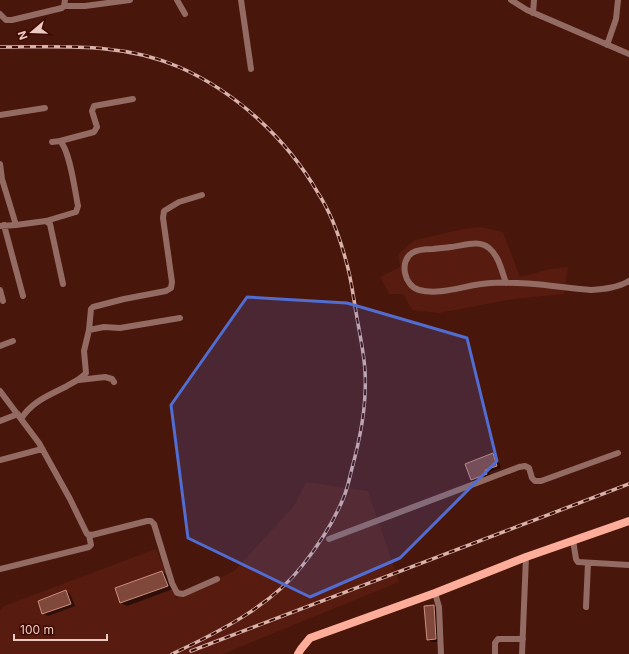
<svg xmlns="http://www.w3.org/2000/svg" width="629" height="654" font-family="Inter,sans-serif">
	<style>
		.built { fill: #571b0f }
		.shadow { fill: #0007 }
		.building { fill: #80473b; stroke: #cd8e7f }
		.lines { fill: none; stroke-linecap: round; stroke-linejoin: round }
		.minor { stroke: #936b62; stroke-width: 6 }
		.major { stroke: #fead9a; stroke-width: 8 }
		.rail-casing { stroke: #d7b3ab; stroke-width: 3.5 }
		.rail { stroke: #3e0b03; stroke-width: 2; stroke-dasharray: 6; stroke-linecap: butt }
		.marked { fill: #516dd2; fill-opacity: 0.2; stroke: #516dd2; stroke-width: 3; stroke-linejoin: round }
	</style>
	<rect width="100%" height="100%" fill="#49160b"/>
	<path class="built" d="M 481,227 L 503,232 L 520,277 L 550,269 L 568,267 L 564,294 L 513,299 L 439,313 L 412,310 L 403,294 L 389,294 L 380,277 L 400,267 L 398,254 L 415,240 L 463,229 Z
		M 306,482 L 368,491 L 399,582 L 223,654 L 0,654 L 0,611 L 4,606 L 156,549 L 176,598 L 234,571 L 294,506 Z"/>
	<path class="shadow" d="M 493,454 L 497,457 L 501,468 L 489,472 L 491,477 L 476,482 L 471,480 Z
		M 162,572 L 168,575 L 173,589 L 127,606 L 121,603 L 116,589 Z
		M 66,591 L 70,594 L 75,606 L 48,616 L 43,613 Z
		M 434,606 L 438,609 L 440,642 L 432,642 L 428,639 Z"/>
	<path class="building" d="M 493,453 L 497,466 L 485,470 L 487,474 L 471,480 L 465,464 Z
		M 162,571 L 168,586 L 120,603 L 115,588 Z
		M 66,590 L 71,604 L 42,614 L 38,601 Z
		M 434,605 L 436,639 L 427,640 L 424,606 Z"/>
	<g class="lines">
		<path class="minor" d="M 177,0 L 185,14
			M 241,0 L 251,69
			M 511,0 L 527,10 L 629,54
			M 64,6 L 85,6 L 130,0
			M 533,13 L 534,0
			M 0,14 L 6,20 L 12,20 L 62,8 L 64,6 L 65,0
			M 607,45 L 616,19 L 618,0
			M 0,115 L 45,108
			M 60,141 L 94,132 L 97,127 L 92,111 L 94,106 L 133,99
			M 0,164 L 2,179 L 16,225
			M 46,221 L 76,212 L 78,206 C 75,192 70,150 60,141 L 52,142
			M 4,225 L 23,296
			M 0,226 L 16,225 L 46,221 L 50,224 L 63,284
			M 506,283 C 502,272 499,256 489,248 C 479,239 463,246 451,247 C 445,248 439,248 433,249 C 427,249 418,249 412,253 C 399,261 404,286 419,290 C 442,296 467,284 491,283 C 524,281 558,287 591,290 C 604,289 617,288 629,281
			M 0,290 L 3,301
			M 89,330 L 104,327 L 120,328 L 180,318
			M 0,346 L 13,341
			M 79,380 L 105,377 L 112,379 L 114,382
			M 0,391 L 39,443 L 70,499 L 87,534 L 92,535 L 147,521 L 151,521 L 154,524 L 172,583 L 177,593 L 183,594 L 217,579
			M 21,419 C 32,401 50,395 67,386 C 74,382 81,379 86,373 L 84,351 L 89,330 L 91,309 L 93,307 L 124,299 L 166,291 L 171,288 L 172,282 L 163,218 L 164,211 L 179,202 L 202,195
			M 0,421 L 18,414
			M 0,460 L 42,449
			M 329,539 L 519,467 L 525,466 L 529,468 L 532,478 L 535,481 L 541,481 L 618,453
			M 573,540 L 576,559 L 578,562 L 629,565
			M 0,569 L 89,547 L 91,545 L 89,535
			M 435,593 L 439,607 L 441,654
			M 586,607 L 588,563
			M 495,654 L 495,643 L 498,639 L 523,639
			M 522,654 L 526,557"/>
		<path class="major" d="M 298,654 L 301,649 L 310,638 L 435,593 L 526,557 L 629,521"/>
		<defs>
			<path id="rail" d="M 0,47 C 61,47 122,42 179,67 C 236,92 287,139 318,193 C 331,213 340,238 346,261 C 351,277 353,295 356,312 C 359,331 364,352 365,371 C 367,406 360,439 351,472 C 349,481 347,490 343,499 C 333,523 318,546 302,566 C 271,606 217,633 172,654
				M 191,651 L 629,484"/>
		</defs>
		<use href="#rail" class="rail-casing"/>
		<use href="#rail" class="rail"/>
	</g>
	<path class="marked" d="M 247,297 L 347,303 L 467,338 L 497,461 L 400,558 L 310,597 L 188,538 L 171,405 Z"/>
	<g transform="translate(32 32) rotate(251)" stroke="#3e0b03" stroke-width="3" paint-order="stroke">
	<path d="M0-3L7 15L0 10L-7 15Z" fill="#eccac2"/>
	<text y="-6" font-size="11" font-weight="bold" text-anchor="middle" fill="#eccac2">N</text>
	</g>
	<path d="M14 634v6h93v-6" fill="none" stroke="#eccac2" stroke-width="2"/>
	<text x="20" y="634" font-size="12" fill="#eccac2" stroke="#3e0b03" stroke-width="3" paint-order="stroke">100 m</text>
</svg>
